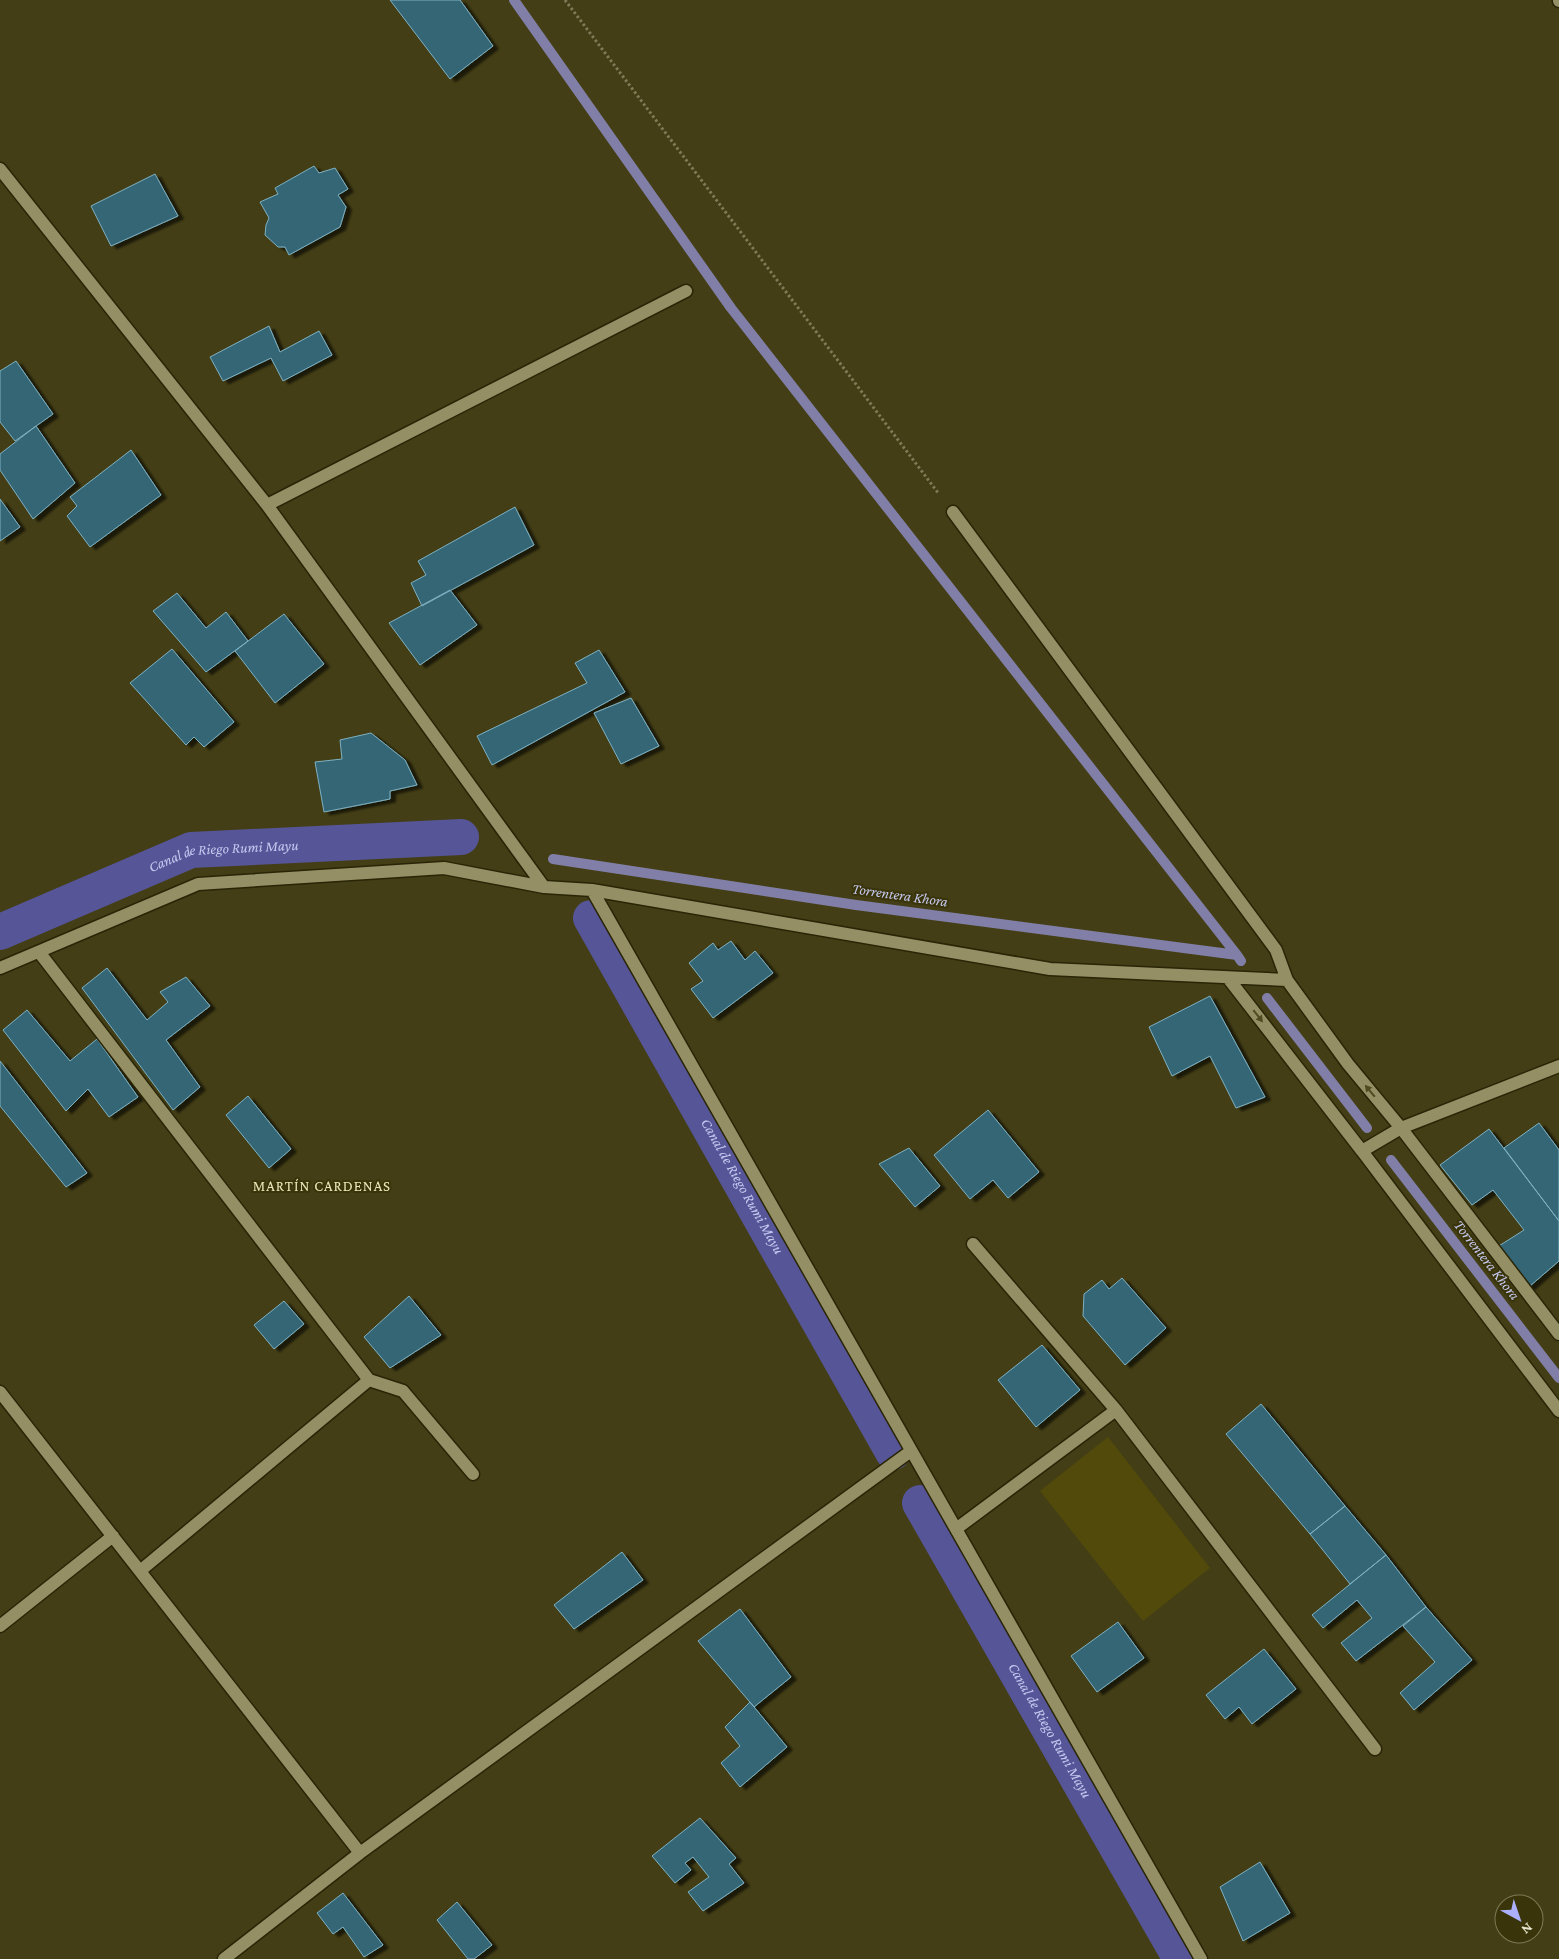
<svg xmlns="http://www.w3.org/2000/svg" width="1559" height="1959" font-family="'Crimson Pro',serif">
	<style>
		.green { fill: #524a0b }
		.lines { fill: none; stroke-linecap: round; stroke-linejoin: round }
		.stream { stroke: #817fa8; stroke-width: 10 }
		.canal { stroke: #565598; stroke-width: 36 }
		.building { fill: #346676; stroke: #7eb1c3; filter: url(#shadow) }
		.minor-casing { stroke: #292506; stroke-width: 15 }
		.path { stroke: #7f7b59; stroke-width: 3; stroke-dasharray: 2.5 2.5; stroke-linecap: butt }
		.minor { stroke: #958f65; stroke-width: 12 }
		.oneway { fill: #504b20 }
		.labels { text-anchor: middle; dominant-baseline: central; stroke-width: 4; stroke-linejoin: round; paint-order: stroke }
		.water-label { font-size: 15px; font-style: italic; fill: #c5c8ef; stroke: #393409 }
		.neighbourhood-label { font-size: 15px; letter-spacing: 1px; fill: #ebe6b8; stroke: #393409 }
	</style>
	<defs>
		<filter id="shadow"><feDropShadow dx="5.5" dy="3" stdDeviation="1" flood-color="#0009"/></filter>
	</defs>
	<rect width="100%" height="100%" fill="#433e15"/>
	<path class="green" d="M 1108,1437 L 1210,1568 L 1143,1621 L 1040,1491 Z"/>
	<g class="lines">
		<path class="stream" d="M 514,0 L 731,308 L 1237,955
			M 553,859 L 856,905 L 1237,955 L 1241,961
			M 1267,998 L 1367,1128
			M 1391,1160 L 1559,1378"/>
		<g class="canal">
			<path id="s1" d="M 591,918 L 893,1452"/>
			<path id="s2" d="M 0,932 L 191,850 L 461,837"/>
			<path id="s3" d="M 920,1503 L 1181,1959"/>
		</g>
	</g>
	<path class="building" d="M 390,0 L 460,0 L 493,46 L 450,79 Z
		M 314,166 L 319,173 L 335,168 L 348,189 L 338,195 L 346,207 L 340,227 L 289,255 L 285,247 L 278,247 L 265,235 L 266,225 L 269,218 L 260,202 L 278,194 L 275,188 Z
		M 155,174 L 178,216 L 111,246 L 91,206 Z
		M 269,326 L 280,352 L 319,331 L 332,355 L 283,381 L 271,358 L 223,381 L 210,357 Z
		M 16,361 L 53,414 L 15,441 L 0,422 L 0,371 Z
		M 36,426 L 75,483 L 33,519 L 0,470 L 0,454 Z
		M 131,450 L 161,495 L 90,547 L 67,516 L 77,506 L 70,497 Z
		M 0,499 L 20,527 L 0,541 Z
		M 515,507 L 534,545 L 422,606 L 411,583 L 426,575 L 418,561 Z
		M 450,590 L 477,625 L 420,665 L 389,623 Z
		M 177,593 L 206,628 L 226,612 L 248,641 L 206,672 L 153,611 Z
		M 284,614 L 324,664 L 275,703 L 235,651 Z
		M 172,649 L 234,722 L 204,747 L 194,737 L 186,745 L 130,683 Z
		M 599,650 L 625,692 L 492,765 L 477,736 L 587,683 L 575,663 Z
		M 631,698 L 659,746 L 621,764 L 594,713 Z
		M 371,733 L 405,760 L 417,785 L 390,791 L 390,799 L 324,812 L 315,762 L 342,759 L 340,740 Z
		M 731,941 L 745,960 L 755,951 L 773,973 L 713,1018 L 691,989 L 703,981 L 689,963 L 713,943 L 718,950 Z
		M 107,968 L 147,1020 L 168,1002 L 160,992 L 186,977 L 210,1006 L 166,1040 L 200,1087 L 173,1110 L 82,988 Z
		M 1210,996 L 1265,1097 L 1236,1108 L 1210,1056 L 1172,1076 L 1149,1027 Z
		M 27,1010 L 70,1061 L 97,1039 L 138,1097 L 109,1117 L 88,1089 L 66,1111 L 3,1030 Z
		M 0,1061 L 87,1173 L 66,1187 L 0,1106 Z
		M 248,1096 L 291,1149 L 269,1168 L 226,1115 Z
		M 988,1110 L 1039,1172 L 1008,1198 L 993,1180 L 970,1199 L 934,1155 Z
		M 1539,1123 L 1559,1150 L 1559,1221 L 1504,1148 Z
		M 1489,1129 L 1559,1221 L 1559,1261 L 1523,1292 L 1491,1251 L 1524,1230 L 1493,1190 L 1472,1205 L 1440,1165 Z
		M 909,1148 L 940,1186 L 915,1207 L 879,1164 Z
		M 1122,1278 L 1166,1328 L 1125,1365 L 1083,1316 L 1084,1294 L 1102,1280 L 1109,1289 Z
		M 409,1296 L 441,1335 L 390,1368 L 364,1337 Z
		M 284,1301 L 304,1324 L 274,1349 L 254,1325 Z
		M 1042,1345 L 1080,1390 L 1036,1427 L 998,1380 Z
		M 1261,1404 L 1345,1506 L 1310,1534 L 1226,1434 Z
		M 1345,1506 L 1386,1555 L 1350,1584 L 1310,1534 Z
		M 622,1552 L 643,1580 L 574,1629 L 554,1605 Z
		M 1386,1555 L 1426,1607 L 1356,1661 L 1341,1643 L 1372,1618 L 1357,1600 L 1323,1628 L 1312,1615 Z
		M 1426,1607 L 1472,1660 L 1414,1710 L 1400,1693 L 1435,1662 L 1403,1626 Z
		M 740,1609 L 791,1677 L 754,1707 L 698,1641 Z
		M 1118,1622 L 1144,1658 L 1097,1692 L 1071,1656 Z
		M 1264,1649 L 1296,1689 L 1252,1724 L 1239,1707 L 1225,1719 L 1206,1695 Z
		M 750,1702 L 787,1747 L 740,1787 L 721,1763 L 740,1746 L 725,1727 Z
		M 700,1818 L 736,1858 L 729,1864 L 744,1883 L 703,1911 L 688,1892 L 709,1877 L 693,1857 L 685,1863 L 691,1870 L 675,1883 L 652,1856 Z
		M 1260,1862 L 1290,1913 L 1243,1941 L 1220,1887 Z
		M 343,1893 L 383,1945 L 364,1957 L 343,1927 L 333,1934 L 317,1913 Z
		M 457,1902 L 492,1945 L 474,1959 L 468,1959 L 437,1920 Z"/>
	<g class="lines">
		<defs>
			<path id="minor" d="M 1559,0 L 1559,1
				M 0,169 L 267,505 L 544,887
				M 267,505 L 686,291
				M 953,512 L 1276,950 L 1287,980
				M 592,890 L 1201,1959
				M 39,952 L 369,1380 L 403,1391 L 473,1474
				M 0,968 L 198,884 L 444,868 L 544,887 L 592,890 L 1050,969 L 1287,980 L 1348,1064 L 1401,1128 L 1559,1334
				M 1228,978 L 1362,1151 L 1401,1128 L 1559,1066
				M 1362,1151 L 1559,1411
				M 973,1244 L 1116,1410 L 1375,1749
				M 0,1392 L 360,1853
				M 956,1529 L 1116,1410
				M 140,1571 L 369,1380
				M 0,1626 L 113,1536
				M 224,1959 L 360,1853 L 911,1451"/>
		</defs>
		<use href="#minor" class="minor-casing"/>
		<path class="path" d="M 565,0 L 939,494"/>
		<use href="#minor" class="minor"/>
	</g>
	<defs><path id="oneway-solid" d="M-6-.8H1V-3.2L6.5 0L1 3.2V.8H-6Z" transform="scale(1.25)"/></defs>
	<g class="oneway">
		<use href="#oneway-solid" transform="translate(1258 1016) rotate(52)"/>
		<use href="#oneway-solid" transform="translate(1370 1091) rotate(-130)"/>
	</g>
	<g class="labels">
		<g class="water-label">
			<text stroke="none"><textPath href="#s2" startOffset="239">Canal de Riego Rumi Mayu</textPath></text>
			<text transform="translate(900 895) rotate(8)">Torrentera Khora</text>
			<text stroke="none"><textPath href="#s1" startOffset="308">Canal de Riego Rumi Mayu</textPath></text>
			<text transform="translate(1487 1260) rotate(52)">Torrentera Khora</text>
			<text stroke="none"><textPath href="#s3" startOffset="262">Canal de Riego Rumi Mayu</textPath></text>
		</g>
		<g class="neighbourhood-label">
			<text x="322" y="1186">MARTÍN CARDENAS</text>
		</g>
	</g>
	<g transform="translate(1519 1919) rotate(140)"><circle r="24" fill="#393409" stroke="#7d7a57"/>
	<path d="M0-4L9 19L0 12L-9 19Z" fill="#acaffb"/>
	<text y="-8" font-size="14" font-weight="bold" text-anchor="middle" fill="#e4e2cc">N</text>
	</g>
</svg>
